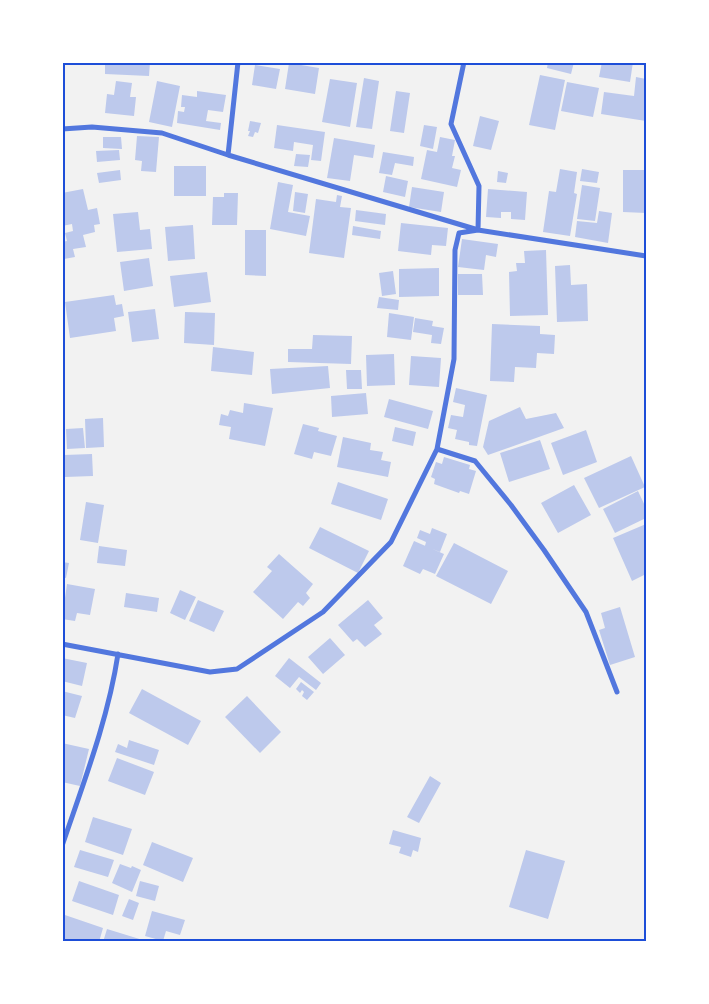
<svg xmlns="http://www.w3.org/2000/svg" width="709" height="1004" font-family="Ubuntu,sans-serif">
	<style>
		.building { fill: #bdc9ec }
		.lines { fill: none; stroke-linecap: round; stroke-linejoin: round }
		.minor { stroke: #5277de; stroke-width: 5 }
		.neatline { fill: none; stroke: #1d4ed8; stroke-width: 2 }
	</style>
	<rect width="100%" height="100%" fill="#f2f2f2"/>
	<path class="building" d="M 105,62 L 150,62 L 149,76 L 105,74 Z
		M 548,62 L 574,62 L 571,74 L 547,68 Z
		M 602,62 L 633,62 L 630,82 L 599,77 Z
		M 289,63 L 319,68 L 315,94 L 285,89 Z
		M 255,65 L 280,69 L 276,89 L 252,85 Z
		M 540,75 L 565,80 L 555,130 L 529,125 Z
		M 636,77 L 646,79 L 646,121 L 601,114 L 604,92 L 634,96 Z
		M 364,78 L 379,81 L 372,129 L 356,127 Z
		M 330,79 L 357,83 L 350,127 L 322,122 Z
		M 116,81 L 132,83 L 130,97 L 136,97 L 134,116 L 105,113 L 107,94 L 114,95 Z
		M 157,81 L 180,86 L 172,127 L 149,122 Z
		M 567,82 L 599,88 L 593,117 L 561,111 Z
		M 197,91 L 226,95 L 223,112 L 208,110 L 206,121 L 221,123 L 220,130 L 177,123 L 178,111 L 184,112 L 185,107 L 181,107 L 182,95 L 197,97 Z
		M 396,91 L 410,93 L 404,133 L 390,131 Z
		M 480,116 L 499,121 L 491,150 L 473,146 Z
		M 250,121 L 261,123 L 258,133 L 255,132 L 253,137 L 248,136 L 250,131 L 248,131 Z
		M 277,125 L 325,132 L 321,161 L 311,160 L 313,145 L 294,142 L 293,151 L 274,148 Z
		M 424,125 L 437,127 L 433,149 L 420,146 Z
		M 137,136 L 159,137 L 156,172 L 141,171 L 142,161 L 135,160 Z
		M 103,137 L 121,137 L 122,149 L 103,148 Z
		M 440,137 L 455,140 L 452,156 L 455,156 L 452,168 L 461,170 L 457,187 L 421,179 L 427,150 L 437,152 Z
		M 334,138 L 375,145 L 373,158 L 354,155 L 350,181 L 327,178 Z
		M 119,150 L 120,160 L 97,162 L 96,151 Z
		M 383,152 L 414,157 L 413,166 L 395,163 L 392,175 L 379,173 Z
		M 296,154 L 310,155 L 308,167 L 294,166 Z
		M 174,166 L 206,166 L 206,196 L 174,196 Z
		M 560,169 L 577,172 L 574,193 L 577,194 L 570,236 L 543,232 L 549,191 L 556,192 Z
		M 582,169 L 599,172 L 597,183 L 580,181 Z
		M 120,170 L 121,180 L 99,183 L 97,173 Z
		M 623,170 L 646,170 L 646,213 L 623,212 Z
		M 498,171 L 508,173 L 506,183 L 497,182 Z
		M 386,176 L 408,181 L 405,197 L 383,192 Z
		M 278,182 L 293,185 L 288,212 L 310,216 L 306,236 L 270,229 Z
		M 582,185 L 600,188 L 595,221 L 577,219 Z
		M 412,187 L 444,192 L 441,212 L 409,207 Z
		M 83,189 L 88,210 L 97,208 L 100,224 L 94,225 L 95,232 L 83,235 L 86,247 L 73,249 L 75,257 L 64,259 L 62,242 L 67,241 L 65,233 L 73,231 L 72,224 L 62,226 L 62,193 Z
		M 488,189 L 527,192 L 525,220 L 511,219 L 511,212 L 501,212 L 501,218 L 486,217 Z
		M 295,192 L 308,194 L 305,213 L 293,211 Z
		M 224,193 L 238,193 L 237,225 L 212,225 L 213,197 L 224,197 Z
		M 337,195 L 342,196 L 340,207 L 351,208 L 344,258 L 309,253 L 316,199 L 336,202 Z
		M 356,210 L 386,214 L 385,225 L 355,221 Z
		M 599,211 L 612,213 L 608,243 L 575,237 L 577,221 L 597,223 Z
		M 138,212 L 140,230 L 150,229 L 152,249 L 117,252 L 113,214 Z
		M 401,223 L 448,228 L 446,246 L 432,245 L 431,255 L 398,251 Z
		M 193,225 L 195,259 L 168,261 L 165,227 Z
		M 353,226 L 381,231 L 380,239 L 352,235 Z
		M 245,230 L 266,230 L 266,276 L 245,275 Z
		M 462,239 L 498,244 L 496,257 L 486,255 L 484,270 L 458,267 Z
		M 546,250 L 548,315 L 510,316 L 509,272 L 517,271 L 516,263 L 525,263 L 524,251 Z
		M 149,258 L 153,286 L 124,291 L 120,262 Z
		M 570,265 L 571,285 L 587,284 L 588,321 L 557,322 L 555,266 Z
		M 439,268 L 439,296 L 399,297 L 399,269 Z
		M 393,271 L 396,294 L 382,296 L 379,273 Z
		M 207,272 L 211,302 L 174,307 L 170,276 Z
		M 458,274 L 482,274 L 483,295 L 458,295 Z
		M 114,295 L 116,305 L 122,304 L 124,316 L 114,318 L 116,331 L 70,338 L 65,302 Z
		M 379,297 L 399,300 L 398,310 L 377,308 Z
		M 155,309 L 159,339 L 132,342 L 128,312 Z
		M 185,312 L 215,313 L 214,345 L 184,343 Z
		M 389,313 L 414,317 L 411,340 L 387,337 Z
		M 415,318 L 433,321 L 432,326 L 444,328 L 441,344 L 431,343 L 432,335 L 413,332 Z
		M 492,324 L 540,326 L 540,334 L 555,335 L 554,354 L 537,353 L 536,368 L 515,367 L 514,382 L 490,381 Z
		M 313,335 L 352,336 L 351,364 L 288,362 L 288,349 L 312,349 Z
		M 213,347 L 254,352 L 252,375 L 211,371 Z
		M 394,354 L 395,385 L 367,386 L 366,355 Z
		M 411,356 L 441,358 L 439,387 L 409,385 Z
		M 328,366 L 330,388 L 272,394 L 270,369 Z
		M 346,370 L 361,370 L 362,389 L 347,389 Z
		M 456,388 L 487,395 L 477,446 L 469,445 L 469,442 L 455,439 L 457,430 L 448,428 L 451,415 L 463,417 L 465,405 L 453,402 Z
		M 366,393 L 368,414 L 332,417 L 331,396 Z
		M 389,399 L 433,411 L 428,429 L 384,417 Z
		M 244,403 L 273,408 L 265,446 L 229,439 L 231,427 L 219,425 L 221,414 L 228,416 L 230,410 L 243,413 Z
		M 520,407 L 526,419 L 556,413 L 564,428 L 488,455 L 483,447 L 489,421 Z
		M 103,418 L 104,447 L 86,448 L 85,419 Z
		M 303,424 L 319,428 L 318,431 L 337,436 L 331,456 L 314,452 L 312,459 L 294,454 Z
		M 395,427 L 416,432 L 413,446 L 392,441 Z
		M 83,428 L 85,448 L 67,449 L 66,429 Z
		M 586,430 L 597,462 L 563,475 L 551,443 Z
		M 343,437 L 371,443 L 370,450 L 383,452 L 381,460 L 391,462 L 388,477 L 337,467 Z
		M 540,440 L 550,469 L 509,482 L 500,453 Z
		M 92,454 L 93,476 L 65,477 L 64,455 Z
		M 631,456 L 645,487 L 599,508 L 584,478 Z
		M 444,457 L 470,465 L 469,469 L 476,471 L 469,494 L 460,491 L 459,493 L 434,484 L 435,479 L 431,477 L 436,462 L 442,464 Z
		M 338,482 L 388,499 L 381,520 L 331,504 Z
		M 574,485 L 591,515 L 558,533 L 541,503 Z
		M 638,491 L 646,508 L 646,518 L 615,533 L 603,509 Z
		M 86,502 L 104,505 L 98,543 L 80,540 Z
		M 646,524 L 646,574 L 632,581 L 613,538 Z
		M 320,527 L 369,551 L 358,573 L 309,548 Z
		M 432,528 L 447,534 L 440,552 L 425,546 L 426,542 L 417,538 L 420,530 L 430,534 Z
		M 414,541 L 444,554 L 435,574 L 423,569 L 420,574 L 403,566 Z
		M 454,543 L 508,571 L 491,604 L 436,576 Z
		M 99,546 L 127,550 L 125,566 L 97,563 Z
		M 279,554 L 313,584 L 306,593 L 310,598 L 303,606 L 298,602 L 283,619 L 253,592 L 272,571 L 267,567 Z
		M 62,562 L 69,563 L 66,578 L 62,577 Z
		M 67,584 L 95,589 L 90,615 L 77,613 L 75,621 L 62,619 Z
		M 180,590 L 196,597 L 185,620 L 170,613 Z
		M 126,593 L 159,598 L 157,612 L 124,607 Z
		M 198,600 L 224,611 L 214,632 L 189,621 Z
		M 368,600 L 383,618 L 374,625 L 382,634 L 365,647 L 357,639 L 353,642 L 338,625 Z
		M 620,607 L 635,657 L 610,665 L 599,630 L 605,628 L 601,613 Z
		M 330,638 L 345,655 L 323,674 L 308,657 Z
		M 62,658 L 87,663 L 82,686 L 62,681 Z
		M 289,658 L 321,683 L 316,690 L 299,677 L 290,688 L 275,676 Z
		M 301,682 L 314,692 L 307,700 L 302,696 L 304,692 L 302,690 L 300,693 L 296,689 Z
		M 142,689 L 201,721 L 188,745 L 129,713 Z
		M 62,691 L 82,696 L 75,718 L 62,715 Z
		M 247,696 L 281,732 L 260,753 L 225,717 Z
		M 129,740 L 159,750 L 154,765 L 115,752 L 118,744 L 127,748 Z
		M 62,743 L 89,749 L 80,786 L 62,782 Z
		M 117,758 L 154,772 L 145,795 L 108,781 Z
		M 430,776 L 441,783 L 419,823 L 407,817 Z
		M 93,817 L 132,829 L 123,855 L 85,842 Z
		M 393,830 L 421,838 L 418,852 L 413,850 L 411,857 L 399,853 L 401,847 L 389,844 Z
		M 152,842 L 193,858 L 183,882 L 143,865 Z
		M 80,850 L 114,860 L 108,877 L 74,867 Z
		M 526,850 L 565,861 L 548,919 L 509,907 Z
		M 120,864 L 131,868 L 132,866 L 141,870 L 132,892 L 112,883 Z
		M 79,881 L 119,895 L 113,915 L 72,901 Z
		M 140,881 L 159,886 L 155,901 L 136,896 Z
		M 129,899 L 139,903 L 133,920 L 122,916 Z
		M 152,911 L 185,920 L 180,935 L 166,931 L 163,941 L 145,936 Z
		M 62,914 L 103,928 L 99,942 L 62,942 Z
		M 107,929 L 146,941 L 146,942 L 103,942 Z"/>
	<g class="lines">
		<path class="minor" d="M 464,62 L 451,124 L 479,186 L 478,230
			M 62,129 L 92,127 L 162,133 L 228,155 L 475,229
			M 228,155 L 238,62
			M 437,449 L 475,461 L 511,505 L 544,550 L 586,612 L 617,692
			M 62,644 L 210,672 L 237,669 L 323,612 L 391,542 L 437,449 L 454,359 L 455,250 L 459,233 L 478,230 L 646,256
			M 62,846 C 83,784 108,720 118,654"/>
	</g>
	<rect width="709" height="1004" fill="none" stroke="#ffffff" stroke-width="128"/>
	<rect x="64" y="64" width="581" height="876" class="neatline"/>
</svg>
